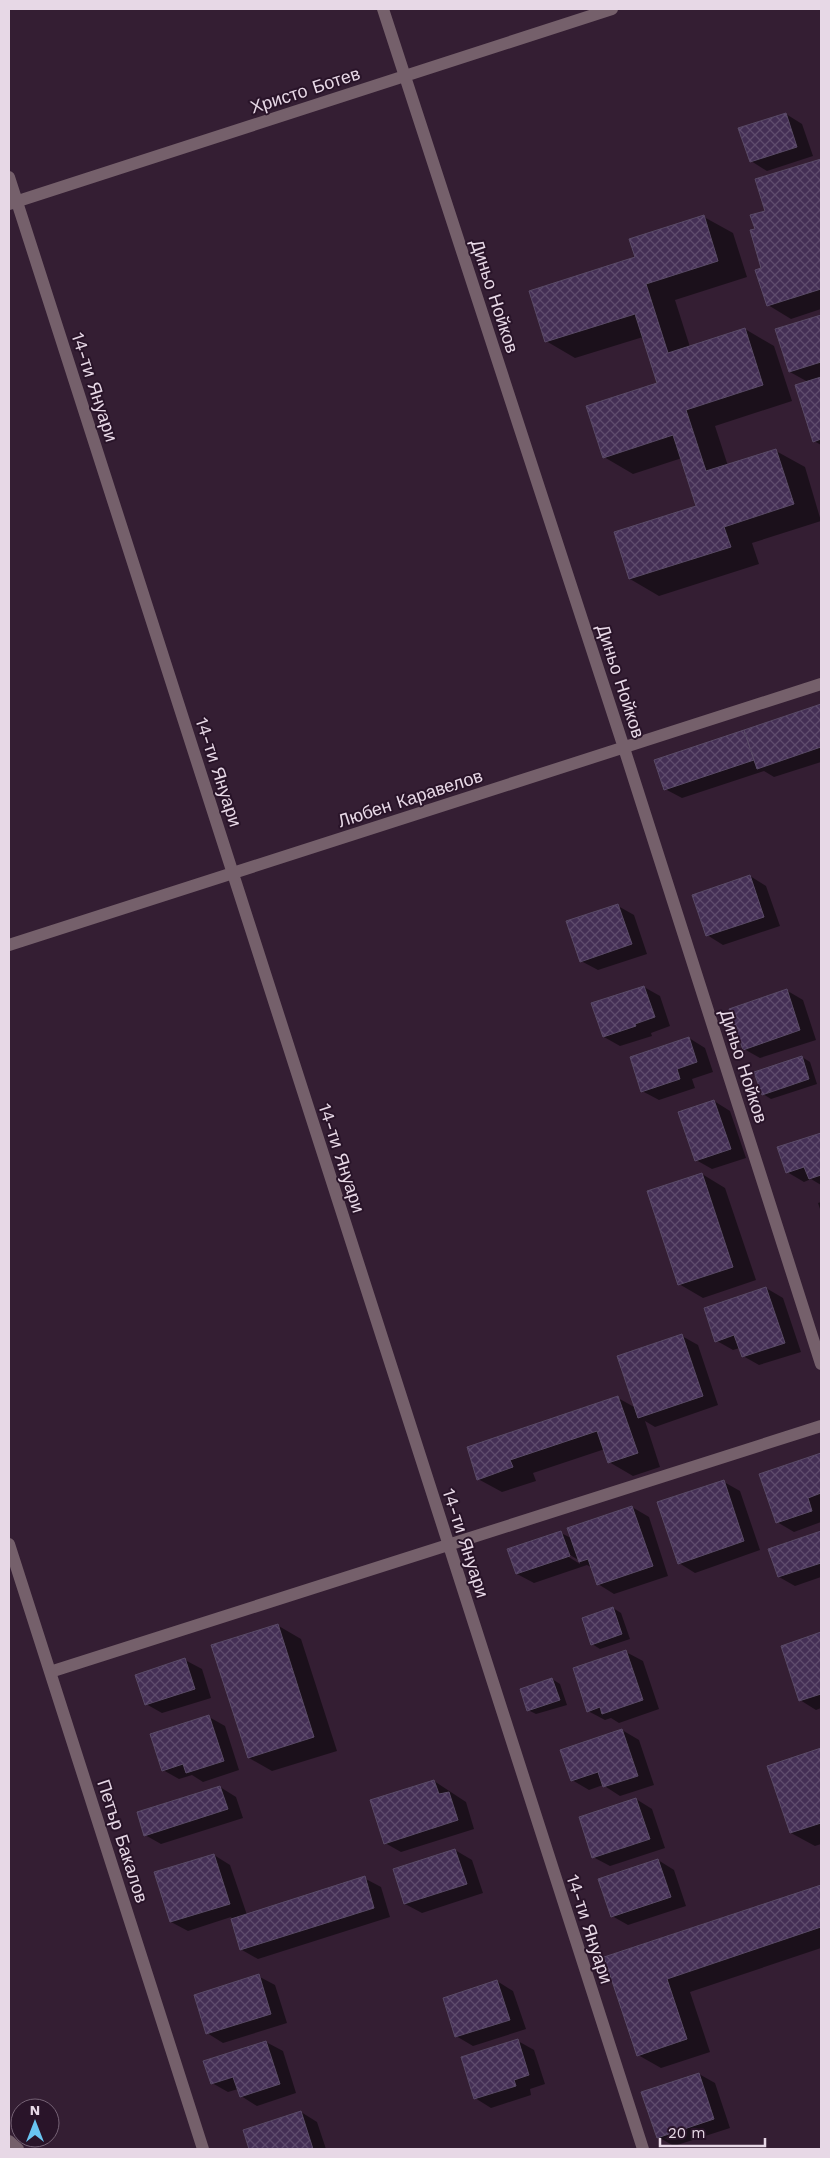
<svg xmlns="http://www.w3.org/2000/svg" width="830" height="2158" font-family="'Work Sans',sans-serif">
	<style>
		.shadow { fill: #0007; fill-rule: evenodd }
		.building { fill: url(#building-cross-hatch); stroke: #594a66 }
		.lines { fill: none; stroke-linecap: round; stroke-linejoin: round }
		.minor { stroke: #75606b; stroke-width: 12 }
		.labels { text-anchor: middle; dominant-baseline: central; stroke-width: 4; stroke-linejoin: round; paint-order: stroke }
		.street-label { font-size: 18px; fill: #e7d8e6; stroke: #291429 }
	</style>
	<defs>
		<pattern id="building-cross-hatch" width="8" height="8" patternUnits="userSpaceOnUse" patternTransform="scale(1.25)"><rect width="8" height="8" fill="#442f55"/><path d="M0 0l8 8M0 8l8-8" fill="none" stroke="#5f4c6d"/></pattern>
	</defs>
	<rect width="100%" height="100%" fill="#341e33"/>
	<path class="shadow" d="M 786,114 L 802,124 L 813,156 L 767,171 L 751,161 Z
		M 821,160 L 821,309 L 791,319 L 768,305 L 763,268 L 767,211 L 757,180 Z
		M 704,217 L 733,233 L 747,277 L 675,300 L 690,347 L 745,329 L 774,346 L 792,401 L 715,426 L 728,466 L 776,451 L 805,467 L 821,521 L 752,543 L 759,564 L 659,596 L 630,579 L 698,507 L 682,458 L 633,474 L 604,457 L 658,384 L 643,337 L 575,358 L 546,341 L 637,258 Z
		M 821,316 L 821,445 L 814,441 L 808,382 L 790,372 L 776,330 Z
		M 821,706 L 821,762 L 774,777 L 764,771 L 682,798 L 665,789 L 656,761 Z
		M 750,876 L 766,886 L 780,926 L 723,945 L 707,935 Z
		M 618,906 L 634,915 L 647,954 L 598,970 L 581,961 Z
		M 644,987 L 660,996 L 670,1026 L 651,1033 L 652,1036 L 620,1046 L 604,1037 Z
		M 786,990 L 803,1000 L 816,1040 L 760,1058 L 744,1049 Z
		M 689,1038 L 705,1048 L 713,1072 L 692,1079 L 695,1088 L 659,1100 L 642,1091 Z
		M 802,1057 L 810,1062 L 817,1084 L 771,1099 L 763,1094 Z
		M 714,1101 L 730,1111 L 746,1158 L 712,1169 L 696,1160 Z
		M 821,1134 L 821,1185 L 811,1179 L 804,1182 L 787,1172 L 779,1148 Z
		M 702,1174 L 725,1188 L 756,1280 L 703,1298 L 679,1284 Z
		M 821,1202 L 821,1212 L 818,1203 Z
		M 766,1288 L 783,1298 L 801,1352 L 759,1365 L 743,1356 L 740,1348 L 733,1350 L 717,1341 Z
		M 682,1336 L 698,1345 L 718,1405 L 655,1427 L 645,1421 L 660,1467 L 633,1476 L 609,1462 L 605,1449 L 533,1473 L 536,1481 L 502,1492 L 478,1479 L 468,1448 L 618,1398 L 636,1408 Z
		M 821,1454 L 821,1522 L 794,1532 L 777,1522 L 761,1475 Z
		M 724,1482 L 740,1491 L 760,1550 L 695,1573 L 679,1563 Z
		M 632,1507 L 649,1517 L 668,1576 L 614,1594 L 598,1584 L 593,1568 L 587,1565 L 534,1583 L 517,1574 L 561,1533 L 573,1539 ZM 565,1552 L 580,1561 L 580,1564 L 564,1554 Z
		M 821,1532 L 821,1577 L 795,1586 L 779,1577 L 770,1550 Z
		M 613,1608 L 621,1613 L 630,1639 L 600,1649 L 592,1644 Z
		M 277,1625 L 301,1639 L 337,1751 L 272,1771 L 249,1758 Z
		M 821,1634 L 821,1708 L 816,1710 L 800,1700 L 782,1647 Z
		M 626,1652 L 643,1661 L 659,1709 L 619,1723 L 611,1718 L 605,1720 L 588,1711 Z
		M 185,1660 L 202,1669 L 211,1698 L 162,1713 L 146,1704 Z
		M 552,1679 L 560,1684 L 567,1705 L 536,1714 L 528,1710 Z
		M 209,1717 L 225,1726 L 239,1770 L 203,1782 L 192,1775 L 179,1779 L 163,1770 Z
		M 622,1730 L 639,1740 L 654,1785 L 620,1796 L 603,1785 L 589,1790 L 572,1780 Z
		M 821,1749 L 821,1844 L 815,1846 L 791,1833 L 769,1767 Z
		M 434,1781 L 466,1802 L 474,1829 L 401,1852 L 385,1843 Z
		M 220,1787 L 236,1797 L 243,1818 L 161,1844 L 145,1835 Z
		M 636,1799 L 652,1809 L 665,1848 L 610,1866 L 593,1857 Z
		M 455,1850 L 472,1860 L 483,1893 L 422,1913 L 405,1904 Z
		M 214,1855 L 230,1865 L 247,1915 L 364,1878 L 381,1887 L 390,1917 L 258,1959 L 242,1950 L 231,1917 L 188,1931 L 171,1922 Z
		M 658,1860 L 674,1870 L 686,1906 L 628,1925 L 612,1916 Z
		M 821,1886 L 821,1948 L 690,1992 L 710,2052 L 661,2068 L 638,2055 L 606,1958 Z
		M 258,1976 L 275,1985 L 287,2023 L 223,2043 L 207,2033 Z
		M 497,1981 L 513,1991 L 526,2029 L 473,2046 L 456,2036 Z
		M 518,2041 L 534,2050 L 545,2084 L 530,2089 L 531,2095 L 491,2108 L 475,2098 Z
		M 266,2042 L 283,2051 L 296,2093 L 257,2106 L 241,2096 L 238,2089 L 228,2092 L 212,2083 Z
		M 699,2074 L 715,2083 L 730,2128 L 674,2146 L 658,2137 Z
		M 301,2112 L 317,2122 L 326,2149 L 250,2149 L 244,2130 Z"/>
	<path class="building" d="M 786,113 L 797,147 L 750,162 L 738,128 Z
		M 821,159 L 821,289 L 767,306 L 755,270 L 761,268 L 750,230 L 755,229 L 750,215 L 765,211 L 755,179 Z
		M 704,215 L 718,261 L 646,284 L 668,353 L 745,328 L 763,385 L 686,410 L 706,471 L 776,449 L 794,504 L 724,527 L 731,547 L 629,579 L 614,532 L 696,506 L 673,435 L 603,458 L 586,406 L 657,383 L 635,314 L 545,342 L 529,291 L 635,257 L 629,239 Z
		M 821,315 L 821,362 L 789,372 L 775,329 Z
		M 821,377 L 821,439 L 813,442 L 795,385 Z
		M 821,704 L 821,747 L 757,769 L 744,730 Z
		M 744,730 L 754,760 L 664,790 L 654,760 Z
		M 750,875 L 764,917 L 706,936 L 692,895 Z
		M 618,904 L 632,944 L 580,962 L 566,921 Z
		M 644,986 L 655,1017 L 635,1024 L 636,1026 L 603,1037 L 591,1003 Z
		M 787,989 L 800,1030 L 743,1050 L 729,1009 Z
		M 689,1037 L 697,1062 L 677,1069 L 680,1079 L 641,1092 L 630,1057 Z
		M 802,1056 L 809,1079 L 762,1095 L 754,1072 Z
		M 714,1100 L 731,1149 L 695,1161 L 678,1112 Z
		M 821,1133 L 821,1175 L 809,1179 L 804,1167 L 786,1173 L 777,1147 Z
		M 702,1173 L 733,1267 L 678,1285 L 647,1191 Z
		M 766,1287 L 785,1343 L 742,1357 L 734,1335 L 715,1342 L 704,1308 Z
		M 682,1334 L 703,1396 L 638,1418 L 617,1356 Z
		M 618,1396 L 638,1453 L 608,1463 L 597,1431 L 510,1460 L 513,1467 L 477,1480 L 467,1447 Z
		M 821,1453 L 821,1493 L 808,1498 L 812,1511 L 776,1523 L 759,1474 Z
		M 724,1480 L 744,1541 L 678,1564 L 657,1502 Z
		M 632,1506 L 653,1566 L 597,1585 L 588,1559 L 579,1562 L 567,1528 Z
		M 561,1531 L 570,1556 L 516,1574 L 507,1549 Z
		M 821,1531 L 821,1563 L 778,1577 L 768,1549 Z
		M 613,1607 L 622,1634 L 591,1645 L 582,1618 Z
		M 278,1624 L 314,1737 L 248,1758 L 211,1645 Z
		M 821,1632 L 821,1694 L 799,1701 L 781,1646 Z
		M 626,1650 L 643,1700 L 602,1714 L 600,1707 L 587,1712 L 573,1668 Z
		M 185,1658 L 195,1689 L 145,1705 L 135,1675 Z
		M 552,1678 L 560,1700 L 527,1711 L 520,1689 Z
		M 209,1715 L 224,1761 L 186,1773 L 183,1764 L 162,1771 L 150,1734 Z
		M 622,1729 L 638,1776 L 603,1787 L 598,1772 L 571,1781 L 560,1750 Z
		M 821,1748 L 821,1823 L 790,1833 L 767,1766 Z
		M 434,1780 L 439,1794 L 449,1792 L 458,1820 L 384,1844 L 370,1800 Z
		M 220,1786 L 228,1809 L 144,1836 L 137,1812 Z
		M 636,1798 L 650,1839 L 592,1858 L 579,1817 Z
		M 455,1849 L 467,1884 L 404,1904 L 393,1869 Z
		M 214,1854 L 230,1904 L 170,1922 L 154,1872 Z
		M 658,1859 L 671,1897 L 611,1917 L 598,1879 Z
		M 365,1876 L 374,1908 L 240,1950 L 231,1919 Z
		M 821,1885 L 821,1927 L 667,1979 L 687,2039 L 637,2056 L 604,1957 Z
		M 259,1974 L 271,2014 L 206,2034 L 194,1995 Z
		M 497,1980 L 510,2020 L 455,2037 L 443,1998 Z
		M 518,2039 L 529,2075 L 514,2080 L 516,2086 L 474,2099 L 461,2057 Z
		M 266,2041 L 280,2084 L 240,2097 L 233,2077 L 211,2084 L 203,2061 Z
		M 699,2073 L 714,2119 L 657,2138 L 641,2092 Z
		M 301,2111 L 313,2149 L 249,2149 L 243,2130 Z"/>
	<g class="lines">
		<path class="minor" d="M 383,9 L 624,748 L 821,1364
			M 9,177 L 643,2149
			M 9,204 L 612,9
			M 9,945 L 821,684
			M 9,1544 L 203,2149
			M 50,1672 L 821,1426
			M 9,2141 L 18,2149"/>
	</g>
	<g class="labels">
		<g class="street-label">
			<text transform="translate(305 90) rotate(-18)">Христо Ботев</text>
			<text transform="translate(495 296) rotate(72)">Диньо Нойков</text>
			<text transform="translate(95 387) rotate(72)">14-ти Януари</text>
			<text transform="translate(621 681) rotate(72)">Диньо Нойков</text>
			<text transform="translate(219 772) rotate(72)">14-ти Януари</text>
			<text transform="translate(410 798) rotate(-18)">Любен Каравелов</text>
			<text transform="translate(744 1066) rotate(72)">Диньо Нойков</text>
			<text transform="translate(342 1158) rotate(72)">14-ти Януари</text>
			<text transform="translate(466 1543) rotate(72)">14-ти Януари</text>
			<text transform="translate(123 1841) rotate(72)">Петър Бакалов</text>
			<text transform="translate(590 1929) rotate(72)">14-ти Януари</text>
		</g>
	</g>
	<rect width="830" height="2158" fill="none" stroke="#e7d8e6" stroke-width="20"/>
	<g transform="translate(35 2123)"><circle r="24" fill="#291429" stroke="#756275"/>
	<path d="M0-4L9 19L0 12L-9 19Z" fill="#69c4f1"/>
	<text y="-8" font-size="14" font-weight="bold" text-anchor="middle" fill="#e7d8e6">N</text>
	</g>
	<path d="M660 2138v8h105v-8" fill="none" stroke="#e7d8e6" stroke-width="2.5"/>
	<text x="668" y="2138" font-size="15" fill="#e7d8e6" stroke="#291429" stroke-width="4" paint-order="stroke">20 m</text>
</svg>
